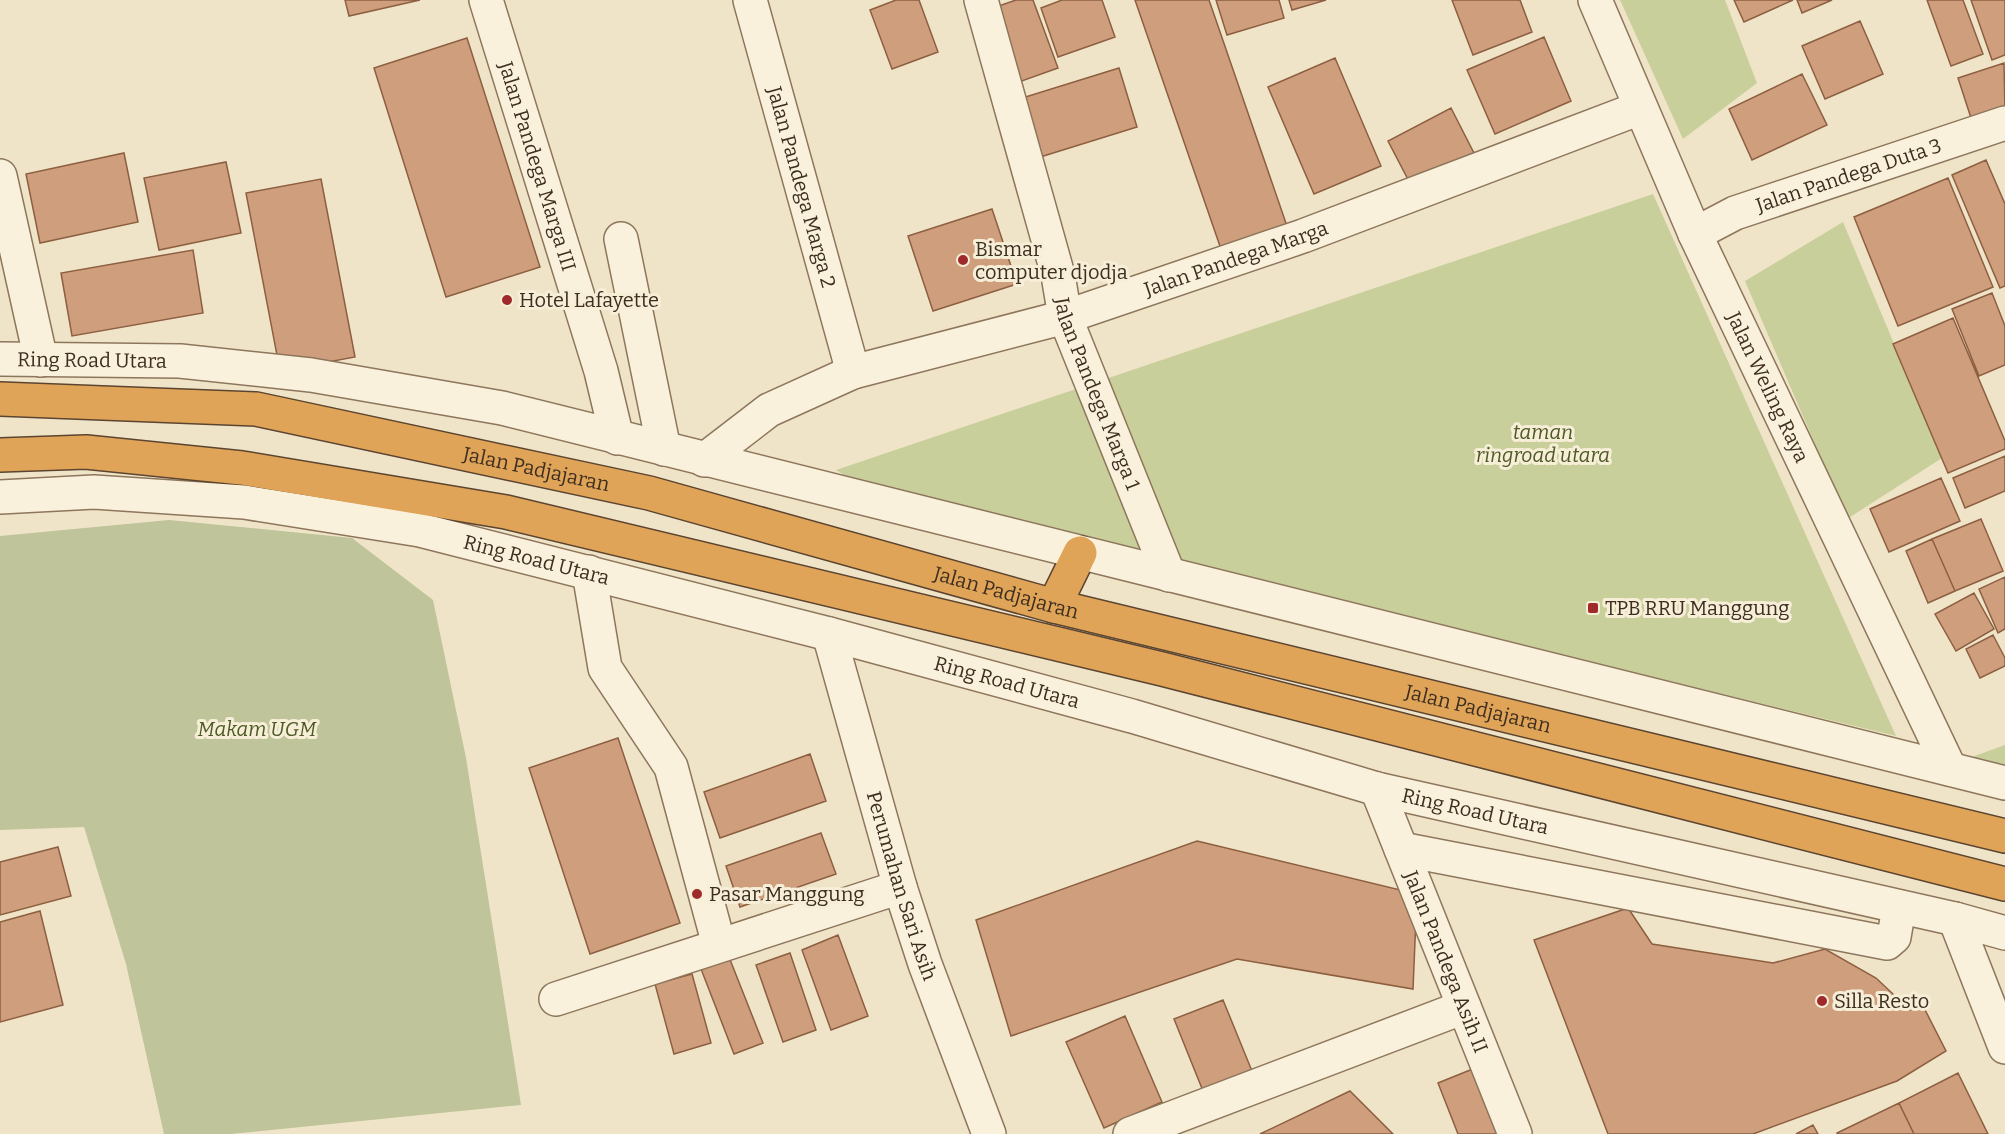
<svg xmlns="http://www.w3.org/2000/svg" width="2005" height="1134" font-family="Bitter,serif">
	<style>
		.green { fill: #c9cf9b }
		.cemetery { fill: #bfc49a }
		.building { fill: #cf9f7d; stroke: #8d5f41; stroke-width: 1.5 }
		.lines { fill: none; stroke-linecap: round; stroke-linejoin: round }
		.minor-casing { stroke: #8d765c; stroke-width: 36 }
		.highway-casing { stroke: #5b4430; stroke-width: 36 }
		.minor { stroke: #faf1dc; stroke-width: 33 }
		.highway { stroke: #e0a458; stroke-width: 33 }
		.poi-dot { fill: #9e2a2b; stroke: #f7eed8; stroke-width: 2 }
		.labels { text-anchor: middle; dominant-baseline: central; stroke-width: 6; stroke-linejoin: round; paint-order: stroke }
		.street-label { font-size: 20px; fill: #3d2e20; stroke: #f7eed8 }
		.poi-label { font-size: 20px; fill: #3d2e20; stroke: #f7eed8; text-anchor: start }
		.park-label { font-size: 20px; font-style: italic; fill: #4d5a26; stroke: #f7eed8 }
	</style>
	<rect width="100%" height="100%" fill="#f0e4c8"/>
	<path class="green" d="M 1620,0 L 1725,0 L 1757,83 L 1683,139 Z
		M 1653,194 L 1896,736 L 862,486 L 836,470 Z
		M 1843,222 L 1942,458 L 1847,519 L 1745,281 Z
		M 2005,745 L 2005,767 L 1969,758 Z"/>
	<path class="cemetery" d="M 169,520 L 352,538 L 433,600 L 466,758 L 521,1105 L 231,1134 L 164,1134 L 126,964 L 84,827 L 0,830 L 0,536 Z"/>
	<path class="building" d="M 345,0 L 420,0 L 349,16 Z
		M 896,0 L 919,0 L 938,52 L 892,69 L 870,10 Z
		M 1016,0 L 1033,0 L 1058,68 L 1016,83 L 990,9 Z
		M 1062,0 L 1102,0 L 1115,37 L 1058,57 L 1041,8 Z
		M 1135,0 L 1209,0 L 1288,229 L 1222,252 Z
		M 1216,0 L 1279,0 L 1284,18 L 1227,35 Z
		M 1289,0 L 1326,0 L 1292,10 Z
		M 1452,0 L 1520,0 L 1532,32 L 1473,55 Z
		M 1734,0 L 1793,0 L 1744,22 Z
		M 1797,0 L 1832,0 L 1802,13 Z
		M 1927,0 L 1963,0 L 1983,54 L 1951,66 Z
		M 1971,0 L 2005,0 L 2005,55 L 1992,60 Z
		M 1860,21 L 1883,74 L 1825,99 L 1802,46 Z
		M 1544,37 L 1571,101 L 1495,134 L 1467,70 Z
		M 467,38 L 540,267 L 446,297 L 374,68 Z
		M 1335,58 L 1381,166 L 1314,194 L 1268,87 Z
		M 2004,63 L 2005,111 L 1972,121 L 1958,78 Z
		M 1119,68 L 1137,127 L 1037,158 L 1019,99 Z
		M 1802,74 L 1827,125 L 1752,160 L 1729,109 Z
		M 1451,108 L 1476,157 L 1413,189 L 1388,141 Z
		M 124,153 L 138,222 L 40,243 L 26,174 Z
		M 1986,160 L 2005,204 L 2005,286 L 2000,288 L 1952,175 Z
		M 226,162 L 241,233 L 159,250 L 144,178 Z
		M 1948,178 L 1993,287 L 1898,326 L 1854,217 Z
		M 321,179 L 355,357 L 280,371 L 246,193 Z
		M 992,209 L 1017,284 L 933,311 L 908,236 Z
		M 193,250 L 203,313 L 72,336 L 61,273 Z
		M 1992,293 L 2005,326 L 2005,365 L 1979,376 L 1952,309 Z
		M 1953,318 L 2005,441 L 2005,449 L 1948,473 L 1893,344 Z
		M 2005,456 L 2005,491 L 1965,508 L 1953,478 Z
		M 1941,478 L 1960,521 L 1889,552 L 1870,509 Z
		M 1981,519 L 2003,571 L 1955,591 L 1932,539 Z
		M 1932,539 L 1955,591 L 1928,603 L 1906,551 Z
		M 2005,577 L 2005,629 L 1998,633 L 1979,589 Z
		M 1974,593 L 1994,629 L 1956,651 L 1935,614 Z
		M 1993,635 L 2005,658 L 2005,666 L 1980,678 L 1966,649 Z
		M 618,738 L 680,923 L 590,954 L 529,768 Z
		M 810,754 L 826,801 L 720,838 L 704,792 Z
		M 821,833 L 836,874 L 740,907 L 726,866 Z
		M 1197,841 L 1417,894 L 1413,989 L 1237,959 L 1011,1036 L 976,920 Z
		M 58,847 L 71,896 L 0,915 L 0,862 Z
		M 1628,908 L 1652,944 L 1773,963 L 1825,949 L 1876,978 L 1910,1010 L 1919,998 L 1946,1051 L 1897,1081 L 1753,1134 L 1608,1134 L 1534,940 Z
		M 40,911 L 63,1005 L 0,1022 L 0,922 Z
		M 838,935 L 868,1016 L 831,1030 L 802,950 Z
		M 790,953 L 816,1030 L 783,1042 L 756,965 Z
		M 729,957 L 763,1043 L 734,1054 L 701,969 Z
		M 692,974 L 711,1043 L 674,1054 L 655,984 Z
		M 1223,1000 L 1252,1071 L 1203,1091 L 1174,1019 Z
		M 1125,1016 L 1162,1102 L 1104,1128 L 1066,1042 Z
		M 1480,1066 L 1508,1134 L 1458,1134 L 1438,1083 Z
		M 1958,1073 L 1988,1134 L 1914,1134 L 1899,1103 Z
		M 1350,1091 L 1393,1134 L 1260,1134 Z
		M 1899,1103 L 1914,1134 L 1837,1134 L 1837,1133 Z
		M 1813,1125 L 1818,1134 L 1796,1134 Z"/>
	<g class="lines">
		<defs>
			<g id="minor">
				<path id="s1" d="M 486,0 L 601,371 L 617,438"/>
				<path id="s2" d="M 750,0 L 853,372"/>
				<path id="s3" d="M 981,0 L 1058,275 L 1065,317 L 1169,575"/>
				<path id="s4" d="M 1595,0 L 1695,234 L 1950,769"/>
				<path d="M 0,176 L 41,360"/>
				<path id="s5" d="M 1695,234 L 1735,213 L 2005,123"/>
				<path d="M 621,239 L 664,449"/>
				<path id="s6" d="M 0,359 L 180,361 L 311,375 L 502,408 L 2005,783"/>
				<path id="s7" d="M 704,460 L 769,410 L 853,372 L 1065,317 L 1303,236 L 1640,108"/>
				<path id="s8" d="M 0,497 L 94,492 L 244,502 L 420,530 L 829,634 L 1132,716 L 1377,789 L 1955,919 L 2005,933"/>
				<path d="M 589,572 L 605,668 L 671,767 L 719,945"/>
				<path id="s9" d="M 829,634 L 900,887 L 925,964 L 989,1134"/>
				<path id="s10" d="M 1377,789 L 1515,1134"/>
				<path d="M 1401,849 L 1887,943 L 1894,937 L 1899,907"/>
				<path d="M 1955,919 L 2005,1047"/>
				<path d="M 556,999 L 900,887"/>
				<path d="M 1130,1134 L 1464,1007"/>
			</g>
			<g id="highway">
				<path id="s11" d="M 0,399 L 256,409 L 649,493 L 1054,606 L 2005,836"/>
				<path d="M 0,455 L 86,452 L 242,468 L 506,512 L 1162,669 L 2005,884"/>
				<path d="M 1054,606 L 1080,553"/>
			</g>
		</defs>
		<use href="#minor" class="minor-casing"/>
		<use href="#highway" class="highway-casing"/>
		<use href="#minor" class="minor"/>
		<use href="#highway" class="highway"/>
	</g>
	<g class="poi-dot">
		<circle cx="963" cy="260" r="6"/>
		<circle cx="507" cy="300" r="6"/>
		<rect x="1587" y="602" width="12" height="12" rx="3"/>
		<circle cx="697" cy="894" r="6"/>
		<circle cx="1822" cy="1001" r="6"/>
	</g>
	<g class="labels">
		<g class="street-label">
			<text stroke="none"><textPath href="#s1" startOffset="174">Jalan Pandega Marga III</textPath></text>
			<text stroke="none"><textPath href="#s5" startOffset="165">Jalan Pandega Duta 3</textPath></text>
			<text stroke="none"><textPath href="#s2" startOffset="194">Jalan Pandega Marga 2</textPath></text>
			<text stroke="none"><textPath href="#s7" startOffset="574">Jalan Pandega Marga</textPath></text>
			<text stroke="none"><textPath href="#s6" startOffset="92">Ring Road Utara</textPath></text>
			<text stroke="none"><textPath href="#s4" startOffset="424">Jalan Weling Raya</textPath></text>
			<text stroke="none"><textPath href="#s3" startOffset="411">Jalan Pandega Marga 1</textPath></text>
			<text stroke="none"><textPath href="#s11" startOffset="543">Jalan Padjajaran</textPath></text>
			<text stroke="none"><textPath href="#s8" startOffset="543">Ring Road Utara</textPath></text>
			<text stroke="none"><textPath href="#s11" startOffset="1029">Jalan Padjajaran</textPath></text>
			<text stroke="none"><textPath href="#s8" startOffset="1029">Ring Road Utara</textPath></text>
			<text stroke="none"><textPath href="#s11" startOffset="1515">Jalan Padjajaran</textPath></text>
			<text stroke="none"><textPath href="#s8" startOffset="1515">Ring Road Utara</textPath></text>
			<text stroke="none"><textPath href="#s9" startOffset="262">Perumahan Sari Asih</textPath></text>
			<text stroke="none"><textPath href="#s10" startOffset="186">Jalan Pandega Asih II</textPath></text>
		</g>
		<g class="poi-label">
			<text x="975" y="249">Bismar<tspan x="975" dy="23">computer djodja</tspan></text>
			<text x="519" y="300">Hotel Lafayette</text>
			<text x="1605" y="608">TPB RRU Manggung</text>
			<text x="709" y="894">Pasar Manggung</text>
			<text x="1834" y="1001">Silla Resto</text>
		</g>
		<g class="park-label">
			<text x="1543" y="432">taman<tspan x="1543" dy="23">ringroad utara</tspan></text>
			<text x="257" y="729">Makam UGM</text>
		</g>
	</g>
</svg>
